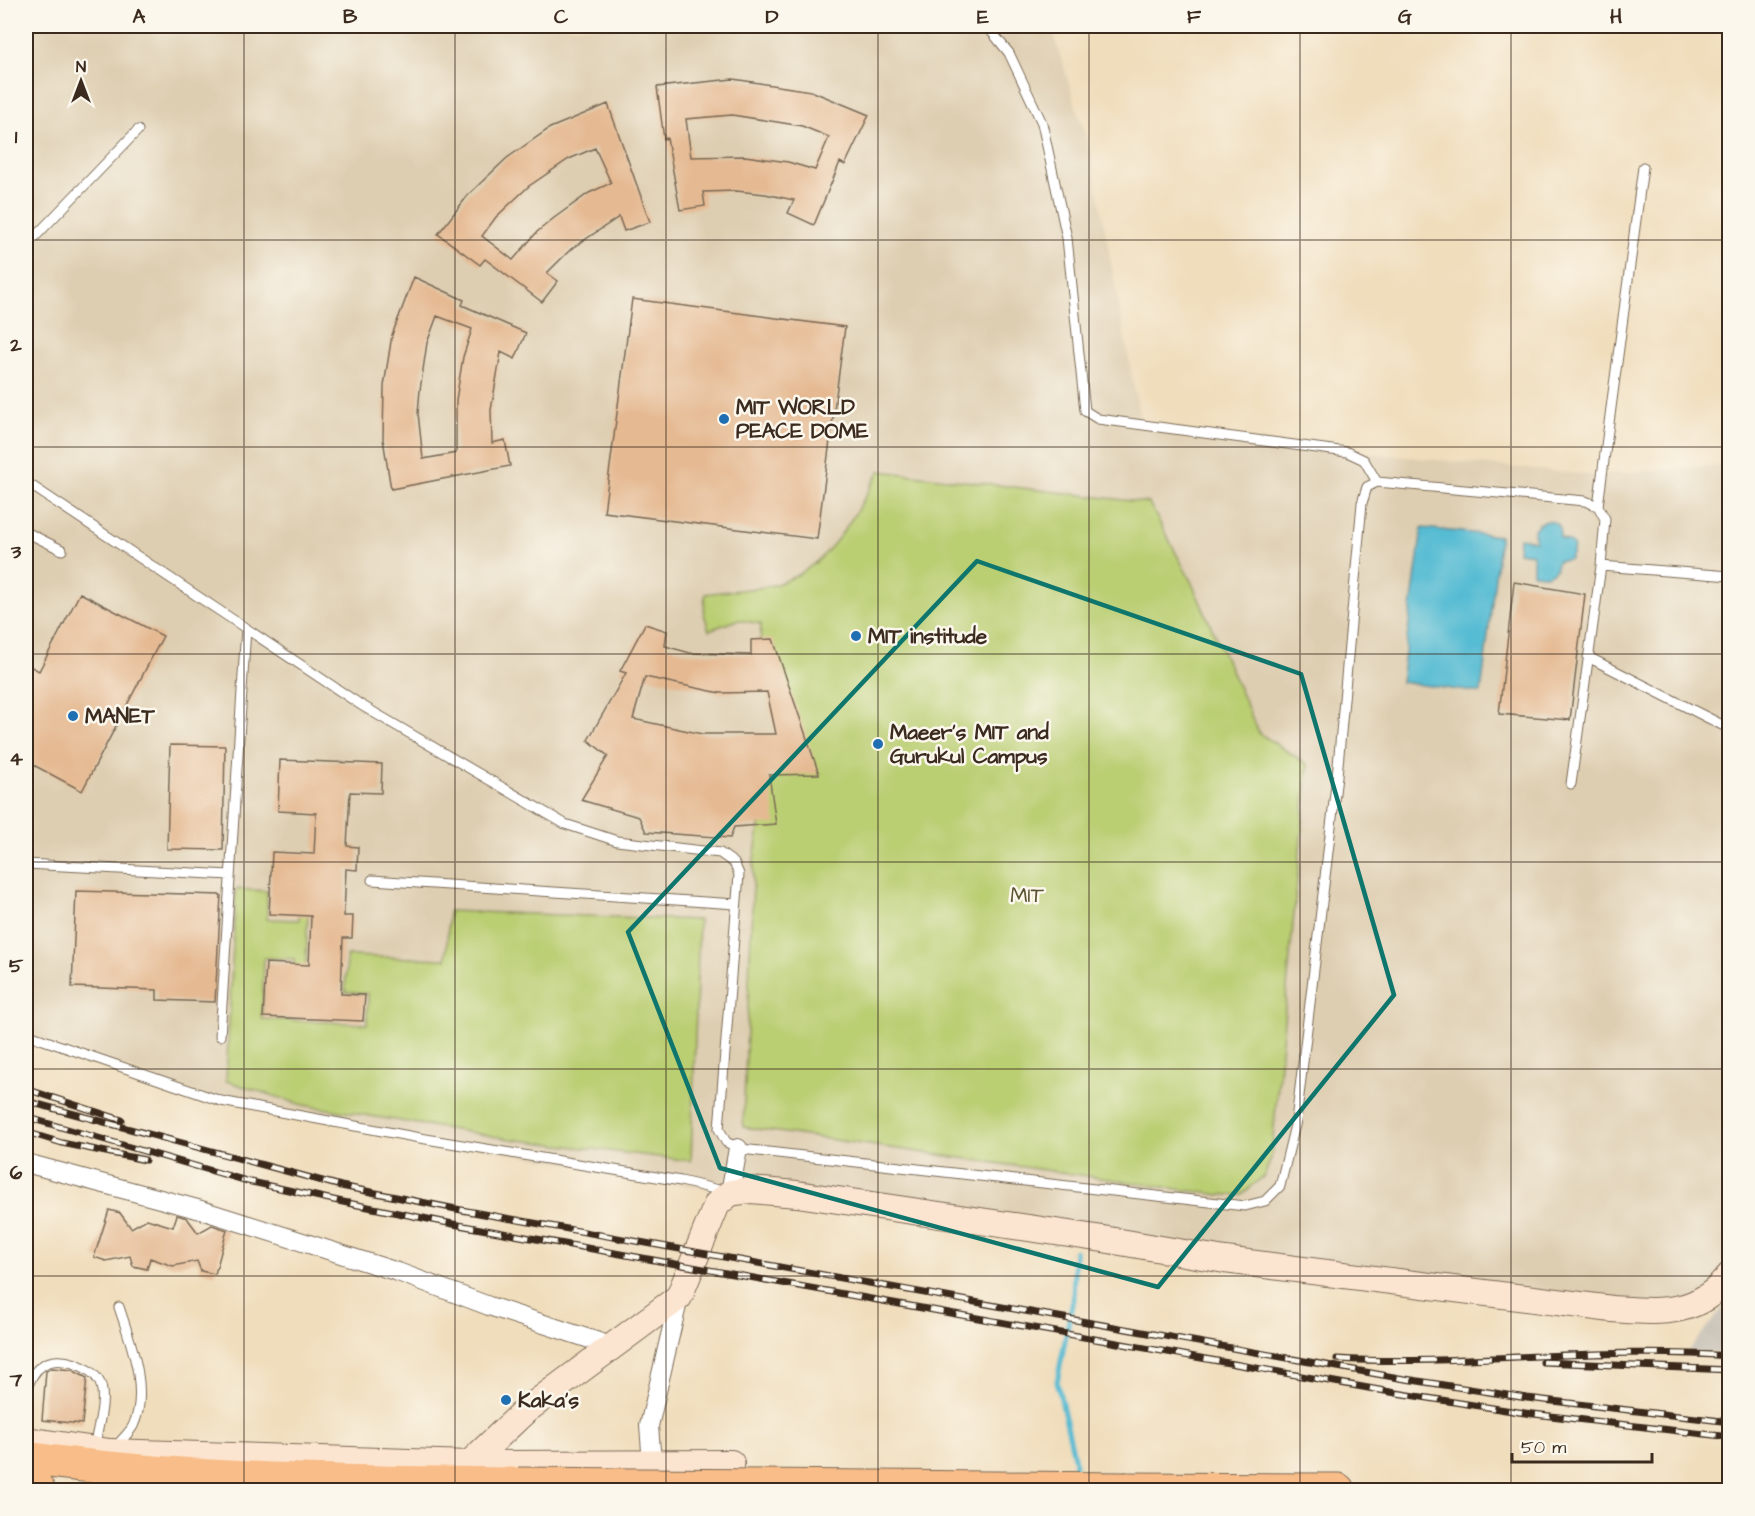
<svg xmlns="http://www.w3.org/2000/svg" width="1755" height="1516" font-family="'Architects Daughter',sans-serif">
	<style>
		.built { fill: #deceb1 }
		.industrial { fill: #c9c3b8 }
		.green { fill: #bace72; stroke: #7a7c48; stroke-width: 1.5 }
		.water { fill: #56bcd3; stroke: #487378; stroke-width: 1.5 }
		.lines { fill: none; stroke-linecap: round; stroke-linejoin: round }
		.stream { stroke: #56bcd3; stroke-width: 5 }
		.building { fill: #e5ba93; fill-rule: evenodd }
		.lane-casing { stroke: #7a6955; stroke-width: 11 }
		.street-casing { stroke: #7a6955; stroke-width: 20 }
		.secondary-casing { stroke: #7a6955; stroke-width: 28 }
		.highway-casing { stroke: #7a6955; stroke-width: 35 }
		.lane { stroke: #fff; stroke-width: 9 }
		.street { stroke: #fff; stroke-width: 18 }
		.secondary { stroke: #fce5d0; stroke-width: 26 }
		.highway { stroke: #f8bd89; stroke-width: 33 }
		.rail-casing { stroke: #3b2a1e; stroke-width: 7 }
		.rail { stroke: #fbf7ec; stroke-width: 4.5; stroke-dasharray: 14; stroke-linecap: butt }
		.highway-bridge-casing { stroke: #7a6955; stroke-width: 35; stroke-linecap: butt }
		.highway-bridge { stroke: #f8bd89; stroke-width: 33 }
		.marked { fill: none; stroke: #0f766e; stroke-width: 4.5; stroke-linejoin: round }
		.grid { fill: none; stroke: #3b2a1e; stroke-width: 1.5; stroke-opacity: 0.55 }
		.poi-dot { fill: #1f6fb2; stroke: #fbf7ec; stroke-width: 2 }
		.labels { text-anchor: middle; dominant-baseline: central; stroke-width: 5; stroke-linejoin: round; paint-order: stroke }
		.poi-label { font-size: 21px; font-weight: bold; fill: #3b2a1e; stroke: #fbf7ec; text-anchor: start }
		.park-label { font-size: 21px; fill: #5b5333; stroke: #fbf7ec }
		.neatline { fill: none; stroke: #3b2a1e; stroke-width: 2 }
		.grid-label { font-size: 20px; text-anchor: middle; font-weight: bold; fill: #3b2a1e }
	</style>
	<rect width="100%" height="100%" fill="#fbf7ec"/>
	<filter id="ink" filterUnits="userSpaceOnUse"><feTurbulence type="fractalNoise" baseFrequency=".0167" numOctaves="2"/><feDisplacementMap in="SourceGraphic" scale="12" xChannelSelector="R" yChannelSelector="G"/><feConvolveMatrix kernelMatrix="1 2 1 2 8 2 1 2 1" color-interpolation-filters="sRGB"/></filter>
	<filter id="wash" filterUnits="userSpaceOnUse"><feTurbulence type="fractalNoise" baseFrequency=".008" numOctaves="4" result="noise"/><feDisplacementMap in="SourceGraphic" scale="24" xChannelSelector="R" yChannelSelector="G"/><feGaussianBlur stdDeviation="1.35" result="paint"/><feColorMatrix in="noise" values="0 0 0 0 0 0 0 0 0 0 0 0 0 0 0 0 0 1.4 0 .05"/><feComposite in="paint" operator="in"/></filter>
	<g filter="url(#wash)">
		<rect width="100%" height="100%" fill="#f0ddbc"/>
		<path class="built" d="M 26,26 L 1051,26 L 1091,154 L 1141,424 L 1308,447 L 1590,475 L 1729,465 L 1729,1275 L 1684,1308 L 730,1193 L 221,1101 L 26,1034 Z"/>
		<path class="industrial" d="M 1729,1300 L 1729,1354 L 1687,1351 L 1688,1351 Z"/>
		<path class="green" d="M 880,471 L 1149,503 L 1190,579 L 1259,733 L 1308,765 L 1271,1159 L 1264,1176 L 1241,1195 L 1220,1195 L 743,1127 L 754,859 L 765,790 L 796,757 L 760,644 L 761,624 L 738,620 L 709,630 L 704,614 L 705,594 C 725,591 745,590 765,587 C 827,574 850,521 880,471 Z
			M 236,889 L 267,891 L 267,919 L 299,920 L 301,892 L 309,893 L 305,982 L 294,982 L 294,959 L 264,958 L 262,1019 L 367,1024 L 368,994 L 345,992 L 347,956 L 446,959 L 449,911 L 699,920 L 691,1161 L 510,1139 L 303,1105 L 226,1081 Z"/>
		<path class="water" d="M 1547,521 L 1554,522 L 1559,526 L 1560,538 L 1570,542 L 1574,547 L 1570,559 L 1557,561 L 1556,569 C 1549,576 1543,576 1533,573 L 1533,554 L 1518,552 L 1519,538 L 1535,541 L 1534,529 L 1540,523 Z
			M 1422,528 L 1500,536 L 1481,693 L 1401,682 Z"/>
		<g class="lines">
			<path class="stream" d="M 1074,1477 L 1075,1461 L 1057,1382 L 1073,1299 L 1075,1251"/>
		</g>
		<g id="blocks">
			<path class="building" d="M 733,79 L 811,91 L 869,115 L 845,165 L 840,162 L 814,225 L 788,213 L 794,200 L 765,194 L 736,191 L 703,192 L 705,206 L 680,210 L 667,138 L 664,139 L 657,87 ZM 732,115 L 802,126 L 829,137 L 815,170 L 788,162 L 745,156 L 691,157 L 686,119 Z
				M 608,104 L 650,222 L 624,231 L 619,217 L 571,249 L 547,273 L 558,281 L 542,302 L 485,259 L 480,265 L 438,234 L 469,194 L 507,158 L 550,128 ZM 595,148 L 611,183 L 589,193 L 554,218 L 537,232 L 513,260 L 482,236 L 496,217 L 529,186 L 569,159 Z
				M 414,277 L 464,300 L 462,305 L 526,333 L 515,359 L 501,352 L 491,410 L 492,443 L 505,440 L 510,466 L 391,489 L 383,439 L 384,386 L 392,335 ZM 437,316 L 472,329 L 463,357 L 456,400 L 456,453 L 423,459 L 418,413 L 420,390 L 427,343 Z
				M 632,299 L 845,327 L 817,539 L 604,512 Z
				M 1514,582 L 1585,594 L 1570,720 L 1499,714 Z
				M 80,593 L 163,636 L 82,791 L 26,761 L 26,664 L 39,671 Z
				M 645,624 L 667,631 L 665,646 L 690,653 L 751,655 L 751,640 L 773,639 L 819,774 L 769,775 L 776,824 L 734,827 L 730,838 L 646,832 L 639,817 L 581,800 L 608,756 L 588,740 L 626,673 L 620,671 ZM 645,677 L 720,693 L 767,692 L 776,734 L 702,734 L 633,719 Z
				M 170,745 L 225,746 L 223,850 L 167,849 Z
				M 280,760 L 382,764 L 381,793 L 350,792 L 347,846 L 358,847 L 357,870 L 346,869 L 344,916 L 353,916 L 352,938 L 343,938 L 341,994 L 365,995 L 363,1021 L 263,1017 L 266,963 L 309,965 L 311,916 L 269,914 L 272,852 L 314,854 L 316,813 L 278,811 Z
				M 76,891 L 221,895 L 215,1002 L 157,1000 L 157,990 L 72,987 Z
				M 109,1210 L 120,1213 L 131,1228 L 147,1219 L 173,1227 L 177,1215 L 187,1218 L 198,1233 L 212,1225 L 227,1230 L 215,1274 L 201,1271 L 197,1261 L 173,1266 L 150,1258 L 147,1269 L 133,1266 L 130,1256 L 106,1261 L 94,1257 Z
				M 52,1368 L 72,1370 L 87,1378 L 82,1424 L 42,1420 L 46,1371 Z"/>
		</g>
	</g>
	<g filter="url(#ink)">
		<use href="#blocks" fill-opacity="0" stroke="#7a6955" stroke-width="1.5"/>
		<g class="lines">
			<defs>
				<path id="lane" d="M 987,26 L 1009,53 L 1042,123 L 1067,238 L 1085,411 L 1098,419 L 1347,452 L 1364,460 L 1377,482
					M 26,246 L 138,130
					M 26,482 L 361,705 L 565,824 L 617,841 L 720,853 L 734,863 L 739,874 L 719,1129 L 726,1142 L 741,1149 L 1245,1206 L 1265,1201 L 1280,1186 L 1296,1121 L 1337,776 L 1362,503 L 1367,487 L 1377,482 L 1585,501 L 1598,506 L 1605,519 L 1601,566 L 1571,784
					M 1598,506 L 1643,167
					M 26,532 L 62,550
					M 1601,566 L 1730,576
					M 1588,657 L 1730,729
					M 26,864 L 230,875
					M 372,880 L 736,904
					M 26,1034 L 221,1101 L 420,1138 L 681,1181 L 727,1192
					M 220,1036 L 246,628
					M 26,1392 C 29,1381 33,1371 43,1365 C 59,1354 92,1366 100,1383 C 107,1400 97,1430 94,1448
					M 115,1447 C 121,1441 129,1433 133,1426 C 150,1390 130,1341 119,1307"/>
				<path id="street" d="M 26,1163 L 201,1210 L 398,1272 L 489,1306 L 614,1347
					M 730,1193 L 738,1148
					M 652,1463 L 649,1426 L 679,1297"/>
				<path id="secondary" d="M 26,1440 L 110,1452 L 469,1464 L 731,1463 L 732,1490
					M 458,1490 L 469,1464 L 525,1411 L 679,1297 L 717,1204 L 730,1193 L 751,1190 L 797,1194 L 1103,1239 L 1225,1260 L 1612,1309 C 1659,1312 1697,1317 1730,1275"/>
				<path id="highway" d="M 26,1458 C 189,1481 353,1482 518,1484
					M 26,1489 L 38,1490
					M 1127,1489 L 1338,1490"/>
			</defs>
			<use href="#lane" class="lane-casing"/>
			<use href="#street" class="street-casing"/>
			<use href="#secondary" class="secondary-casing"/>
			<use href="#highway" class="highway-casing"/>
			<use href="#lane" class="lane"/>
			<use href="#street" class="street"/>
			<use href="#secondary" class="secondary"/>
			<use href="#highway" class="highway"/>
			<defs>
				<path id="rail" d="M 26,1089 L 122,1120
					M 26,1101 L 341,1186 L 456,1209 L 1399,1378 L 1527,1398 L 1730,1422
					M 26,1117 L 247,1181 L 338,1201 L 453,1224 L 1396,1393 L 1525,1413 L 1730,1437
					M 26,1132 L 62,1143 L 145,1160
					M 1337,1359 C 1468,1366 1597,1346 1730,1356
					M 1543,1362 L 1730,1370"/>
			</defs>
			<use href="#rail" class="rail-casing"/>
			<use href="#rail" class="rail"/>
			<defs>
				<path id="highway-bridge" d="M 518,1484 L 1127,1489"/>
			</defs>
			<use href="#highway-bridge" class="highway-bridge-casing"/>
			<use href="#highway-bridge" class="highway-bridge"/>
		</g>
	</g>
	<path class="marked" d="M 977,561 L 1301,674 L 1394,995 L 1158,1287 L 720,1168 L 628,932 Z"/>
	<path class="grid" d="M 244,26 L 244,1490M 455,26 L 455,1490M 666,26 L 666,1490M 878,26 L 878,1490M 1089,26 L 1089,1490M 1300,26 L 1300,1490M 1511,26 L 1511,1490M 26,240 L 1730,240M 26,447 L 1730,447M 26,654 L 1730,654M 26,862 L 1730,862M 26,1069 L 1730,1069M 26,1276 L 1730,1276"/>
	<g class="poi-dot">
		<circle cx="724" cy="419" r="6"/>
		<circle cx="856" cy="636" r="6"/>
		<circle cx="73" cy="716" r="6"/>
		<circle cx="878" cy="744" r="6"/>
		<circle cx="506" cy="1400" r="6"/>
	</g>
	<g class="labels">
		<g class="poi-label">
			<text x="736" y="407">MIT WORLD<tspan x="736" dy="24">PEACE DOME</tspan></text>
			<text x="868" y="636">MIT institude</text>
			<text x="85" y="716">MANET</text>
			<text x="890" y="732">Maeer's MIT and<tspan x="890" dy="24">Gurukul Campus</tspan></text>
			<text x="518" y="1400">Kaka's</text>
		</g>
		<g class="park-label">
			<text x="1027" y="895">MIT</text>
		</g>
	</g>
	<rect width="1755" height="1516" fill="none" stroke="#fbf7ec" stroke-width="66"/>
	<g transform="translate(81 81)" stroke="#fbf7ec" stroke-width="4.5" paint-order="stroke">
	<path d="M0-4.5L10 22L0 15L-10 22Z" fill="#3b2a1e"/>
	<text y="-9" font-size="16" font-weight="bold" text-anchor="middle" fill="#3b2a1e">N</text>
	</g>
	<path d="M1512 1453v9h140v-9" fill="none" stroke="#3b2a1e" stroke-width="3"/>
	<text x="1521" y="1453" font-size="18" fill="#3b2a1e" stroke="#fbf7ec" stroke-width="4.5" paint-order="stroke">50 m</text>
	<rect x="33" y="33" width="1689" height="1450" class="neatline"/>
	<g class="grid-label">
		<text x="139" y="23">A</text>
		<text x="350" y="23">B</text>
		<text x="561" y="23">C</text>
		<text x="772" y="23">D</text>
		<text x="983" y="23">E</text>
		<text x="1194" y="23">F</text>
		<text x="1405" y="23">G</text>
		<text x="1616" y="23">H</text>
		<text x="16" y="143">1</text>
		<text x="16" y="351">2</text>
		<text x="16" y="558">3</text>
		<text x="16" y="765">4</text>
		<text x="16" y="972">5</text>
		<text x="16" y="1179">6</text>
		<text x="16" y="1386">7</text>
	</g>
</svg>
